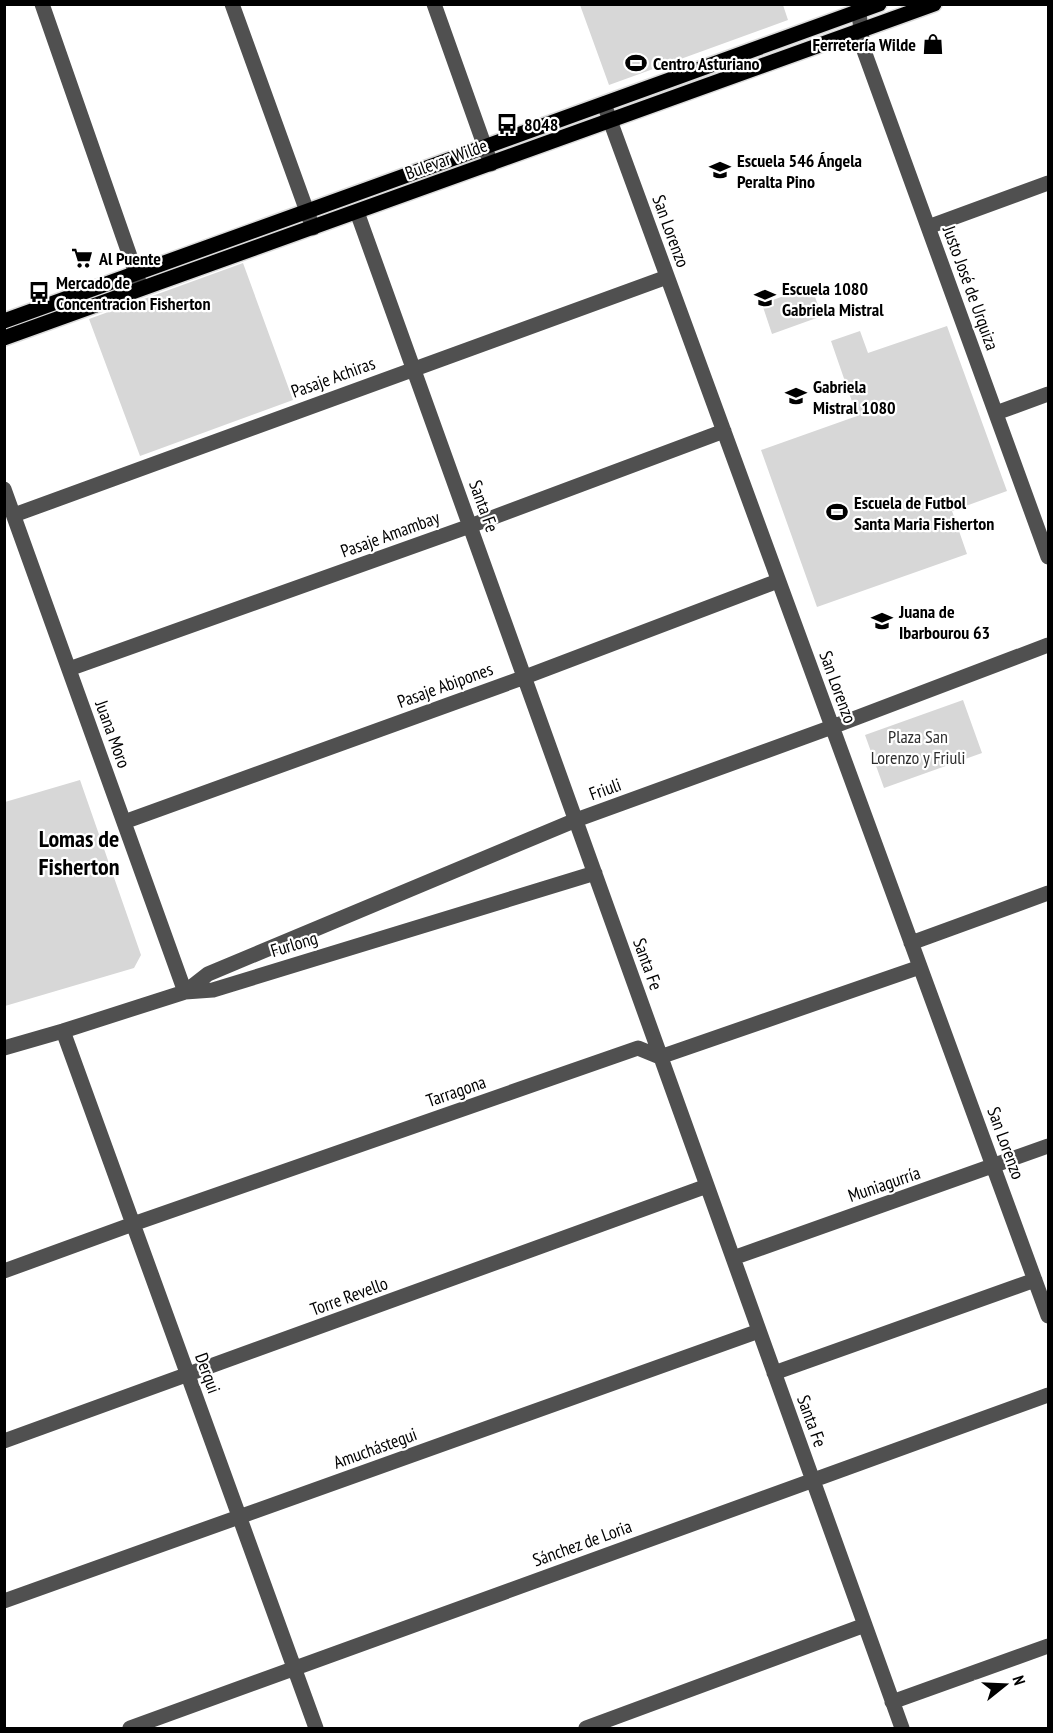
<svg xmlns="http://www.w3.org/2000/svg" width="1053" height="1733" font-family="'PT Sans Narrow',sans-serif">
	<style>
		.green { fill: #d7d7d7 }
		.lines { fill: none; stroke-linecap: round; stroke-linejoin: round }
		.major-casing { stroke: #dbdbdb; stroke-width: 18 }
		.minor { stroke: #505050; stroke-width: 15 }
		.major { stroke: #000; stroke-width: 15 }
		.labels { text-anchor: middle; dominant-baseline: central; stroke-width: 4.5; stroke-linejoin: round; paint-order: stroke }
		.poi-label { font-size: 18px; font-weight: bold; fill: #000; stroke: #fff; text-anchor: start }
		.street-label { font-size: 18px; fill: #000; stroke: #fff }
		.park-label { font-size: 18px; fill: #2e2e2e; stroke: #fff }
		.district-label { font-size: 24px; font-weight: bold; fill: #000; stroke: #fff }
	</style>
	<rect width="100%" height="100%" fill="#fff"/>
	<path class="green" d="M 580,5 L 783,5 L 788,20 L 609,85 Z
		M 243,263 L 293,400 L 140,456 L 89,319 Z
		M 811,286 L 822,316 L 772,334 L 762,304 Z
		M 947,326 L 1007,491 L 952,511 L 967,554 L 817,607 L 761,450 L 857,416 L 831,341 L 860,331 L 868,353 Z
		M 963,700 L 982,753 L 884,788 L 865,735 Z
		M 80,780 L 141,955 L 134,968 L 5,1006 L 5,802 Z"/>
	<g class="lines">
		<defs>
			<path id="major" d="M 4,321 L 879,4
				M 4,338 L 934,4"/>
		</defs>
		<use href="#major" class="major-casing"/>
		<path class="minor" d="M 42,4 L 140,285
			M 232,4 L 313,228
			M 434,4 L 491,164
			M 858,4 L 863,48 L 1048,557
			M 604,104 L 1048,1316
			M 357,212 L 902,1728
			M 928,227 L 1048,183
			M 996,413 L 1048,394
			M 4,489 L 185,992
			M 14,515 L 667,277
			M 69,669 L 470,526 L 724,431
			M 124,822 L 525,677 L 778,581
			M 911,943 L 1048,893
			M 185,992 L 208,974 L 576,820 L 832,727 L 1048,645
			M 63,1031 L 316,1728
			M 4,1048 L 63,1031 L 185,992 L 213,990 L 595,873
			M 733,1258 L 1048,1146
			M 4,1271 L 133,1224 L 638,1048 L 660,1057 L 920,967
			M 774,1373 L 1035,1280
			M 4,1441 L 707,1186
			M 4,1601 L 759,1331
			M 892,1702 L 1048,1646
			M 130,1728 L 1048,1395
			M 586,1728 L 865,1625"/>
		<use href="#major" class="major"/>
	</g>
	<defs>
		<symbol id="shop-bare" viewBox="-9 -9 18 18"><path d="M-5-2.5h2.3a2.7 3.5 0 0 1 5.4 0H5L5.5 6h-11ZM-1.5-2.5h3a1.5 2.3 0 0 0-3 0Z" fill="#000" stroke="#fff" stroke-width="2.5" paint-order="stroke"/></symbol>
		<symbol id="stadium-bare" viewBox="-9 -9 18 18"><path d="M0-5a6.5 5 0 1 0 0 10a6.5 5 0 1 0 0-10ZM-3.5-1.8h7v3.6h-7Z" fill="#000" stroke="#fff" stroke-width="2.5" paint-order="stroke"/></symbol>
		<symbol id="bus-bare" viewBox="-9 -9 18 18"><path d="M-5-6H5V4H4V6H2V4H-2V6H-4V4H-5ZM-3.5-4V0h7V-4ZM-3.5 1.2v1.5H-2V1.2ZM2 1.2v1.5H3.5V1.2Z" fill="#000" stroke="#fff" stroke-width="2.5" paint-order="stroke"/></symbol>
		<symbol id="school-bare" viewBox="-9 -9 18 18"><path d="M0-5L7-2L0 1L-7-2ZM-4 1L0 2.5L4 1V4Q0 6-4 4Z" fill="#000" stroke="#fff" stroke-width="2.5" paint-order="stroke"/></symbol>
		<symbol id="supermarket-bare" viewBox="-9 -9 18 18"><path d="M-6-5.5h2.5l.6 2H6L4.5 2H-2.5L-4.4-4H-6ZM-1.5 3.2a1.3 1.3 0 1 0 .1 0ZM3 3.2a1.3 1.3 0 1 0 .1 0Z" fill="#000" stroke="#fff" stroke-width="2.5" paint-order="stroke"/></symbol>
	</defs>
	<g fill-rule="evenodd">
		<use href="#shop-bare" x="918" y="29" width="30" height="30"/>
		<use href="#stadium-bare" x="621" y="48" width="30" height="30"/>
		<use href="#bus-bare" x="492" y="109" width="30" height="30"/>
		<use href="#school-bare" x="705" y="155" width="30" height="30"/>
		<use href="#supermarket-bare" x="67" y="243" width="30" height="30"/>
		<use href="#bus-bare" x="24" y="277" width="30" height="30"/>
		<use href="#school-bare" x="750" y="283" width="30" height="30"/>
		<use href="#school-bare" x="781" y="381" width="30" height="30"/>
		<use href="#stadium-bare" x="822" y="497" width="30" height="30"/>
		<use href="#school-bare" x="867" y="606" width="30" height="30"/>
	</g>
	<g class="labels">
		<g class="poi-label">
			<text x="916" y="44" text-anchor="end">Ferretería Wilde</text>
			<text x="653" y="63">Centro Asturiano</text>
			<text x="524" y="124">8048</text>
			<text x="737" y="160">Escuela 546 Ángela<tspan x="737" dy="21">Peralta Pino</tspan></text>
			<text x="99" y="258">Al Puente</text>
			<text x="56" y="282">Mercado de<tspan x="56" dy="21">Concentracion Fisherton</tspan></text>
			<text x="782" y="288">Escuela 1080<tspan x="782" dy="21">Gabriela Mistral</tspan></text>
			<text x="813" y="386">Gabriela<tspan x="813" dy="21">Mistral 1080</tspan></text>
			<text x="854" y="502">Escuela de Futbol<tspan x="854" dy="21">Santa Maria Fisherton</tspan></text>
			<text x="899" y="611">Juana de<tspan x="899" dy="21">Ibarbourou 63</tspan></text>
		</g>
		<g class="street-label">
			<text transform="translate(446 159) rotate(-20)">Bulevar Wilde</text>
			<text transform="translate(671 231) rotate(70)">San Lorenzo</text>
			<text transform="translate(971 288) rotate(70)">Justo José de Urquiza</text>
			<text transform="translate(333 377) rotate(-20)">Pasaje Achiras</text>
			<text transform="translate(484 506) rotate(70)">Santa Fe</text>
			<text transform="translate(390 534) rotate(-20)">Pasaje Amambay</text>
			<text transform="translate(445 685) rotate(-20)">Pasaje Abipones</text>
			<text transform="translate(838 687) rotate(70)">San Lorenzo</text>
			<text transform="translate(113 734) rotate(70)">Juana Moro</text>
			<text transform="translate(605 789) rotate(-20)">Friuli</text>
			<text transform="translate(294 944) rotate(-17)">Furlong</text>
			<text transform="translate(648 964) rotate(70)">Santa Fe</text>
			<text transform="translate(456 1091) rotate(-19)">Tarragona</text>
			<text transform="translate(1006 1143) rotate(70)">San Lorenzo</text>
			<text transform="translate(884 1184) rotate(-19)">Muniagurría</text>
			<text transform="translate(349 1296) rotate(-20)">Torre Revello</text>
			<text transform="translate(208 1373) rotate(70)">Derqui</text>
			<text transform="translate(812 1421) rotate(70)">Santa Fe</text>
			<text transform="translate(375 1448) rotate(-20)">Amuchástegui</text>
			<text transform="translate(582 1543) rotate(-20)">Sánchez de Loria</text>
		</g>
		<g class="park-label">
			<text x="918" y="736">Plaza San<tspan x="918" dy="21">Lorenzo y Friuli</tspan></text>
		</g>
		<g class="district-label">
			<text x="79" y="838">Lomas de<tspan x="79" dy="28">Fisherton</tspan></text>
		</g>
	</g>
	<rect width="1053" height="1733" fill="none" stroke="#000000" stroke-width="12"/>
	<g transform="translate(1005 1685) rotate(72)" stroke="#ffffff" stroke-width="4.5" paint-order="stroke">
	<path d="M0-4.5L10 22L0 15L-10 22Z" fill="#000000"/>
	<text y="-9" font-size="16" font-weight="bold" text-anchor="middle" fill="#000000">N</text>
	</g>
</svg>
